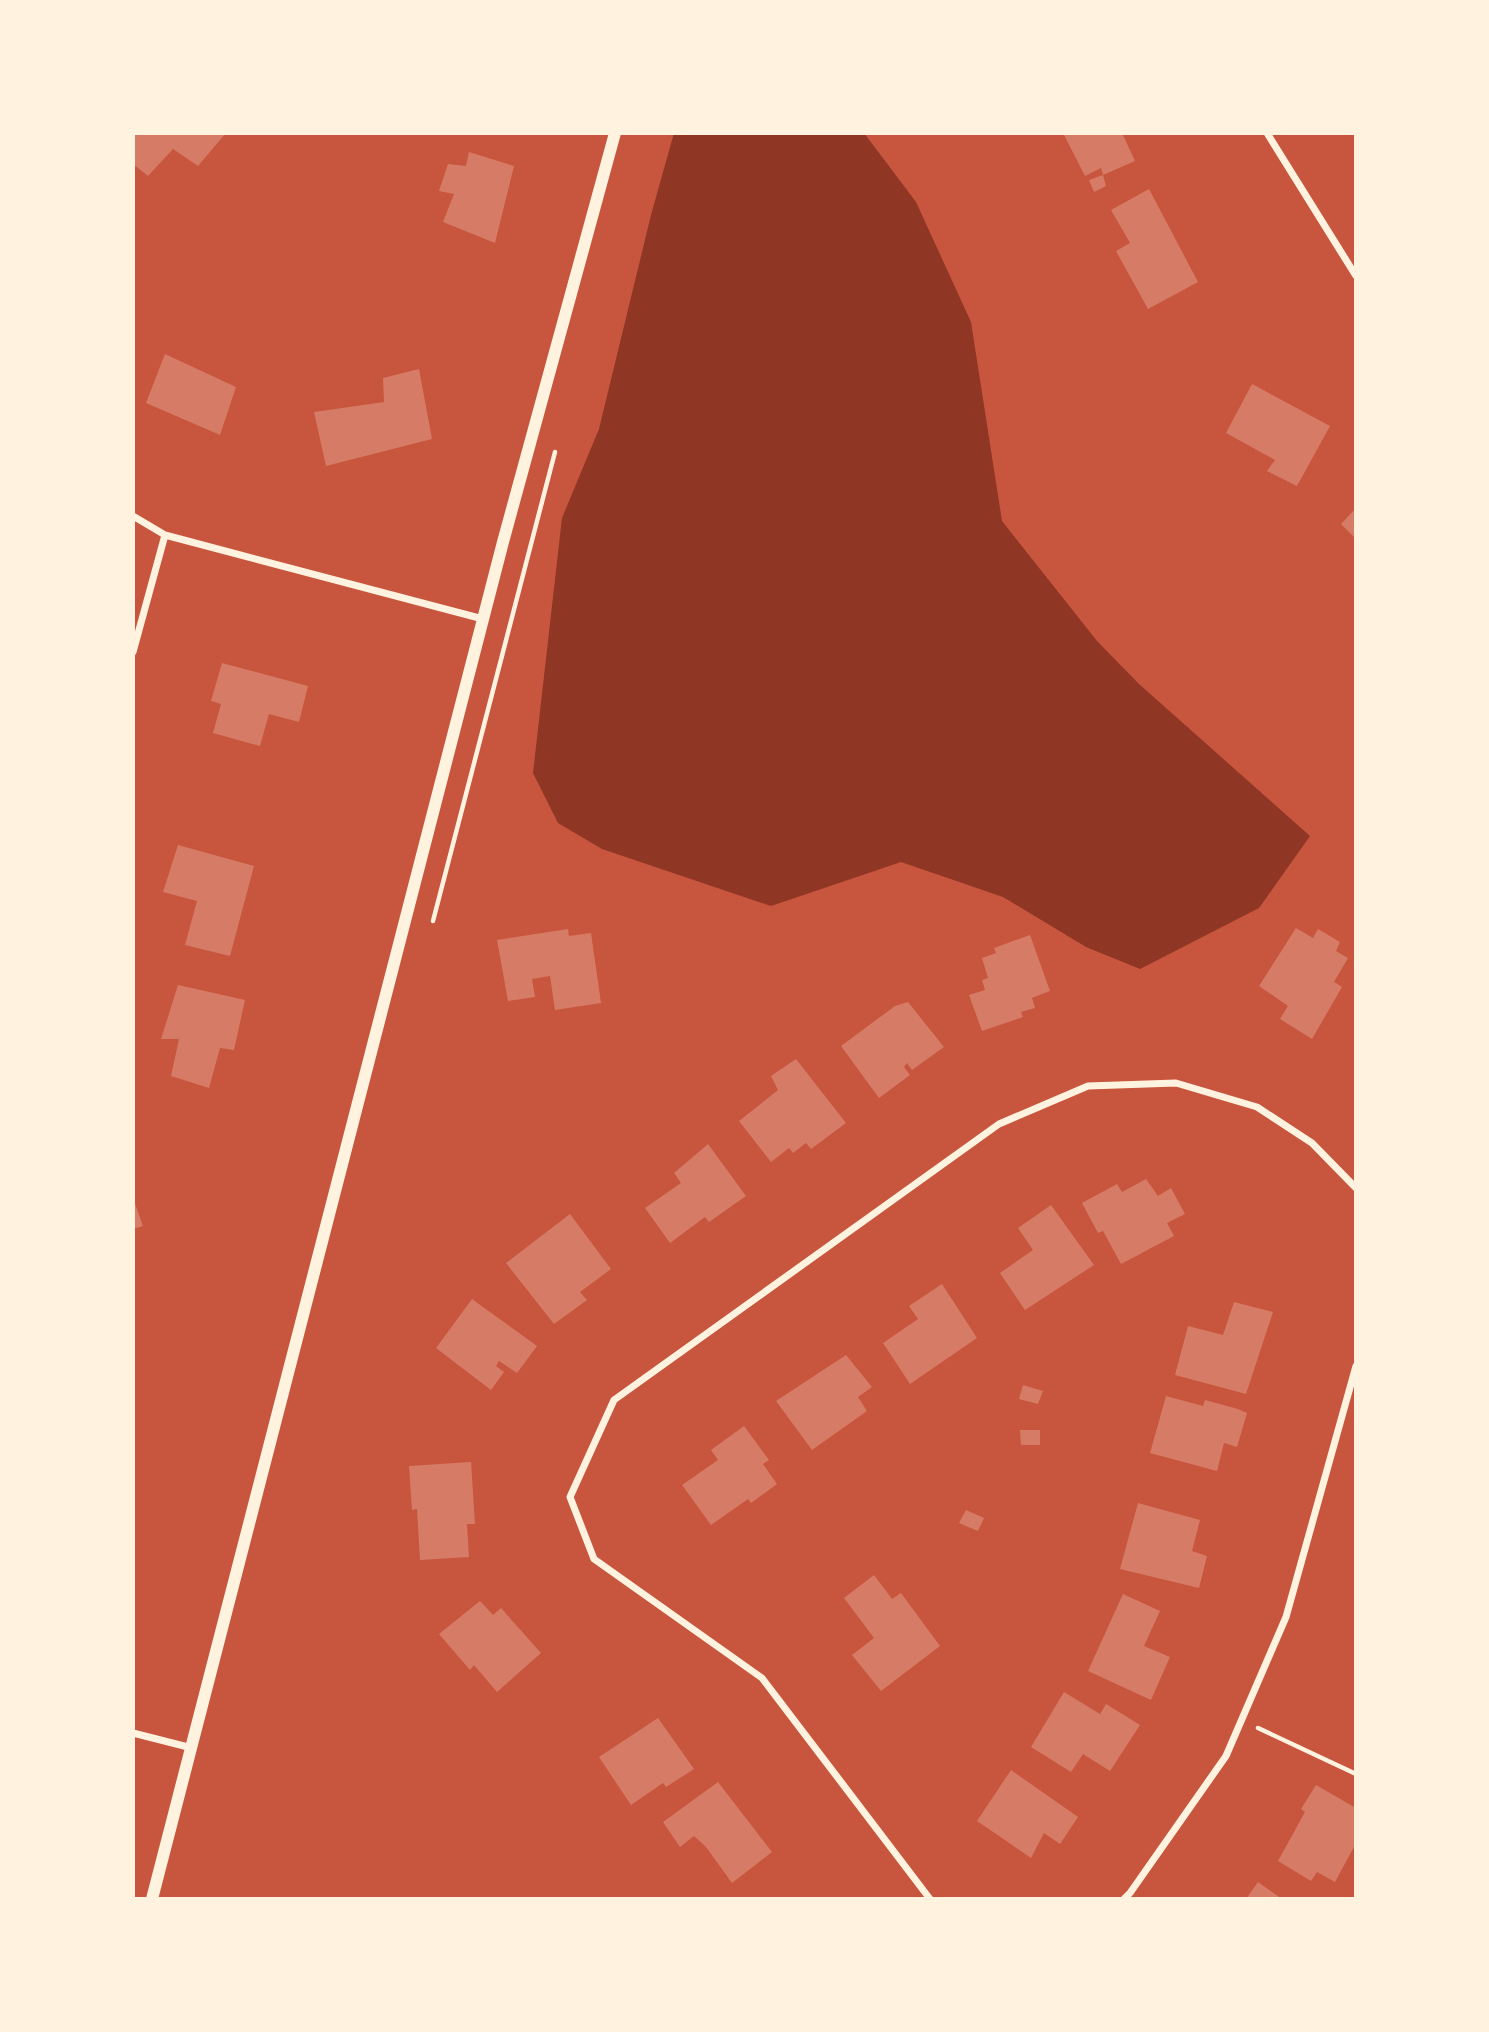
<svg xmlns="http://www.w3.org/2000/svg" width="1489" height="2032" font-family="Karla,sans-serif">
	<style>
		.water { fill: #8f3625 }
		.building { fill: #d67c66 }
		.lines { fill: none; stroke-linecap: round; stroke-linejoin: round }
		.path { stroke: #fff3e0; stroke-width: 4.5 }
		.minor { stroke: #fff3e0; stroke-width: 7 }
		.tertiary { stroke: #fff3e0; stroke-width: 12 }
	</style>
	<rect width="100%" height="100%" fill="#c8553d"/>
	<path class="water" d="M 674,133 L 864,133 L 916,202 L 971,322 L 1002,521 L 1097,641 L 1139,684 L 1310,836 L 1259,908 L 1140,969 L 1086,947 L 1003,897 L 901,862 L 771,906 L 602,849 L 558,823 L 533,773 L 562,518 L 599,429 L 651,215 Z"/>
	<path class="building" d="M 133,133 L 226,133 L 198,166 L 173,149 L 148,176 L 133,164 Z
		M 1063,133 L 1122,133 L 1135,161 L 1103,175 L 1101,168 L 1085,176 Z
		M 469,152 L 514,166 L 495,243 L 443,222 L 454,194 L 439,191 L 448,164 L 466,166 Z
		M 1103,175 L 1106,186 L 1094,192 L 1089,180 Z
		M 1149,189 L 1198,282 L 1148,309 L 1116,251 L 1130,243 L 1111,210 Z
		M 165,354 L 236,387 L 220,435 L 146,403 Z
		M 419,369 L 432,439 L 326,466 L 314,412 L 384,402 L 383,378 Z
		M 1252,384 L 1330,426 L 1297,486 L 1267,471 L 1275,460 L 1226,433 Z
		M 1356,508 L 1356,539 L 1341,524 Z
		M 222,663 L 308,686 L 299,722 L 269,714 L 260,746 L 213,733 L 221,704 L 211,701 Z
		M 178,845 L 254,866 L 230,956 L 185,945 L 197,901 L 163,892 Z
		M 1296,928 L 1313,938 L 1318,929 L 1340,942 L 1336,951 L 1348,958 L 1334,982 L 1342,987 L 1312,1039 L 1280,1019 L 1288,1006 L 1259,986 Z
		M 568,929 L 569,936 L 591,933 L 601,1003 L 555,1010 L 550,976 L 532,979 L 535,997 L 508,1001 L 497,940 Z
		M 1030,935 L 1050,991 L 1032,998 L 1035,1008 L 1021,1012 L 1023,1017 L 982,1031 L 969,995 L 985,990 L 982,980 L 988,978 L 982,958 L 996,953 L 994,948 Z
		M 178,985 L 245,1000 L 234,1050 L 220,1048 L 209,1088 L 171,1076 L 179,1039 L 161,1039 Z
		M 908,1002 L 944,1047 L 912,1070 L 907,1063 L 904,1067 L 910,1075 L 879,1098 L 841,1046 L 895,1006 Z
		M 796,1059 L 846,1123 L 811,1149 L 806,1143 L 793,1153 L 789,1148 L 771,1162 L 739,1121 L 778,1090 L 771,1076 Z
		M 708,1144 L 746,1196 L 709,1222 L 705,1217 L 670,1243 L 645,1208 L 681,1183 L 674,1173 Z
		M 1146,1179 L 1158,1196 L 1171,1188 L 1185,1214 L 1167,1223 L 1174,1236 L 1121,1264 L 1103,1231 L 1098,1233 L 1082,1203 L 1117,1184 L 1122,1192 Z
		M 133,1198 L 143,1226 L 133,1229 Z
		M 1051,1205 L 1094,1265 L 1025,1310 L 1000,1273 L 1033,1250 L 1018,1228 Z
		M 570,1214 L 611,1269 L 580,1292 L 587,1300 L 554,1324 L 506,1263 Z
		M 942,1284 L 977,1338 L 910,1384 L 883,1343 L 918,1319 L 909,1306 Z
		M 472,1299 L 537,1346 L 517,1373 L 499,1361 L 496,1366 L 504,1372 L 491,1390 L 436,1348 Z
		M 1234,1302 L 1273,1312 L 1246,1394 L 1175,1375 L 1188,1326 L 1223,1335 Z
		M 846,1355 L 872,1387 L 858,1397 L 867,1411 L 812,1450 L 776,1401 Z
		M 1023,1385 L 1043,1391 L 1038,1404 L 1019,1399 Z
		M 1166,1396 L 1203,1406 L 1205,1400 L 1238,1409 L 1247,1413 L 1237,1447 L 1224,1443 L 1217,1471 L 1150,1453 Z
		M 744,1426 L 769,1460 L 763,1464 L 777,1484 L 751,1503 L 748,1499 L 711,1525 L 682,1485 L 718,1460 L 711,1450 Z
		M 1020,1430 L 1040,1430 L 1040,1445 L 1021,1445 Z
		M 471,1462 L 475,1524 L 467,1524 L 469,1557 L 420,1560 L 417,1509 L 412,1510 L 409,1466 Z
		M 1138,1503 L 1200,1520 L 1192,1551 L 1207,1556 L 1199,1588 L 1120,1569 Z
		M 966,1510 L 984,1518 L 978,1531 L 959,1523 Z
		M 874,1575 L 892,1599 L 901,1593 L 940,1646 L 881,1691 L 852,1655 L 874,1638 L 844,1598 Z
		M 1123,1594 L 1160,1611 L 1144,1646 L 1170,1657 L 1151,1700 L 1088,1671 Z
		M 480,1601 L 493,1615 L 501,1608 L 541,1653 L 497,1692 L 474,1665 L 470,1670 L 439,1634 Z
		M 1064,1692 L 1100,1714 L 1106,1704 L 1140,1725 L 1110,1771 L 1083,1754 L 1071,1772 L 1031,1747 Z
		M 658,1718 L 694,1769 L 666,1787 L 663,1783 L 631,1805 L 599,1757 Z
		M 1011,1770 L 1078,1817 L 1060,1844 L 1044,1833 L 1031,1858 L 977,1821 Z
		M 718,1782 L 772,1852 L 732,1883 L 706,1847 L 694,1836 L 680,1847 L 663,1822 Z
		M 1316,1785 L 1356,1808 L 1356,1843 L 1335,1882 L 1317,1872 L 1311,1881 L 1278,1861 L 1305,1812 L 1301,1809 Z
		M 1258,1882 L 1282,1899 L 1246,1899 Z"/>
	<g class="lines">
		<path class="path" d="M 433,921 L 555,452
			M 1258,1728 L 1356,1774"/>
		<path class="minor" d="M 1267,133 L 1356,276
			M 133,516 L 165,535 L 483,619
			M 133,652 L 165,535
			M 133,1733 L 192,1748
			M 930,1899 L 762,1678 L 594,1559 L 570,1497 L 614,1400 L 999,1124 L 1088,1086 L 1176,1083 L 1257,1107 L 1312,1143 L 1356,1188
			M 1124,1899 L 1130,1893 L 1226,1756 L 1286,1617 L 1356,1366"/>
		<path class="tertiary" d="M 152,1899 L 503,542 L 615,133"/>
	</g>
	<rect width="1489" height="2032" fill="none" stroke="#fff3e0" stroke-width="270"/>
</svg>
